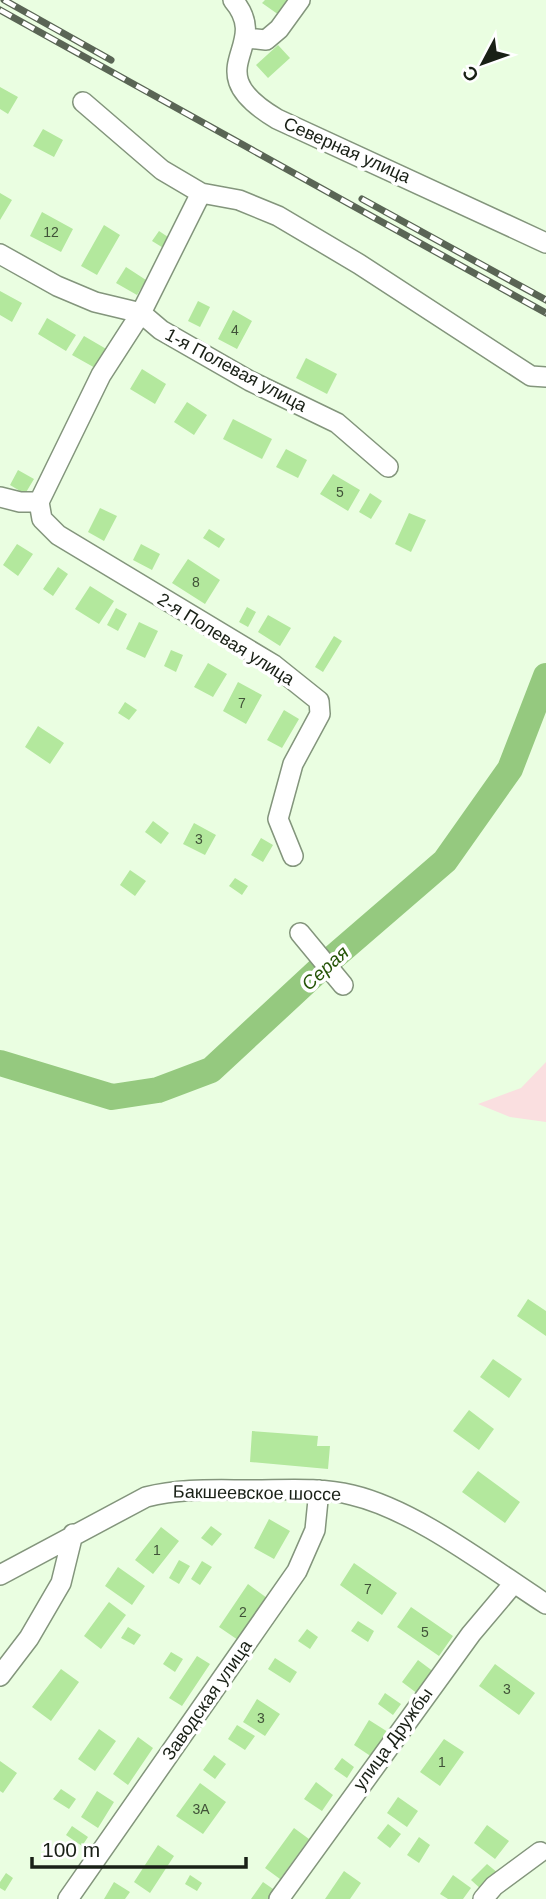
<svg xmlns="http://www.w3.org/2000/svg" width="546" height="1899" font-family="Helvetica,sans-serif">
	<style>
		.green { fill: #fadfe0 }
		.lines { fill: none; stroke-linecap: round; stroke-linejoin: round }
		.river { stroke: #95c97f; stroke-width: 26 }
		.building { fill: #b3e89d }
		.minor-casing { stroke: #83957c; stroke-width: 22 }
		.minor { stroke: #fff; stroke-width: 19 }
		.rail-casing { stroke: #5a6555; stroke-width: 7 }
		.rail { stroke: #fff; stroke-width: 4.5; stroke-dasharray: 13; stroke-linecap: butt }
		.labels { text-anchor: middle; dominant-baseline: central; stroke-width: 7; stroke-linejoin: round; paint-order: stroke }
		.number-label { font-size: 14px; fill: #405238 }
		.street-label { font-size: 18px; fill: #192016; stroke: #fff }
		.water-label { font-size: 19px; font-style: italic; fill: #265508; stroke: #fff }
	</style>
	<rect width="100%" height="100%" fill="#eafee1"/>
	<path class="green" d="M 546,1062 L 546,1122 L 510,1117 L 478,1104 L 521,1088 Z"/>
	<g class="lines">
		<path class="river" d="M 0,1063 L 112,1097 L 158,1090 L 211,1070 L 321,968 L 445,861 L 510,769 L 546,676"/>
	</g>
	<path class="building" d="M 265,0 L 290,0 L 279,15 L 262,3 Z
		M 278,45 L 290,58 L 268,78 L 256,65 Z
		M 0,87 L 18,97 L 8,114 L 0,109 Z
		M 43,129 L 63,140 L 54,157 L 33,146 Z
		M 0,193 L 12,200 L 0,220 Z
		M 42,212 L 73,229 L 61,252 L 30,236 Z
		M 104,225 L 120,235 L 97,275 L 81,266 Z
		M 159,231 L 171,239 L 165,249 L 152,241 Z
		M 126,267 L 146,280 L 137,295 L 116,283 Z
		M 0,291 L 22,303 L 12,322 L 0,315 Z
		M 198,301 L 210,307 L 200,327 L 188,321 Z
		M 233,310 L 252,321 L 237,349 L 218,339 Z
		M 47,318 L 76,335 L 66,351 L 38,334 Z
		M 84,336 L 108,350 L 97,369 L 72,355 Z
		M 306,358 L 337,374 L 327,394 L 296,378 Z
		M 142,369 L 166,384 L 155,404 L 130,389 Z
		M 187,402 L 207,415 L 194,435 L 174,422 Z
		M 233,419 L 272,439 L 262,459 L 223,439 Z
		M 286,449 L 307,460 L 298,478 L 276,467 Z
		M 18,470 L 34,479 L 25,494 L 10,485 Z
		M 333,474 L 360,490 L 348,511 L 320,494 Z
		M 370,493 L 382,501 L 371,519 L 359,512 Z
		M 100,508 L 117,516 L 104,541 L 88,532 Z
		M 409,513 L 426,520 L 411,552 L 395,544 Z
		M 209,529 L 225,539 L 219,548 L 203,538 Z
		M 17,544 L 33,554 L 18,576 L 3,565 Z
		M 141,544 L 160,554 L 152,570 L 133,560 Z
		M 188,559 L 220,580 L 205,604 L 172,583 Z
		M 58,567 L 68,574 L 53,596 L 43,589 Z
		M 90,586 L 114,601 L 99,624 L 75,609 Z
		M 247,607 L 256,612 L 248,627 L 239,622 Z
		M 116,608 L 127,614 L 118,631 L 107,625 Z
		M 268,615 L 291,628 L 280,646 L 258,632 Z
		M 139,622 L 158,631 L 145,658 L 126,649 Z
		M 334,636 L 342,641 L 323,672 L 315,667 Z
		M 171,650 L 183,655 L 176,672 L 164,666 Z
		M 208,663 L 227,674 L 213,697 L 194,687 Z
		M 238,682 L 262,695 L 246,724 L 223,711 Z
		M 125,702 L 137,710 L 129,720 L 118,713 Z
		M 284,710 L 299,719 L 282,748 L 267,740 Z
		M 38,726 L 64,743 L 50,764 L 25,747 Z
		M 153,821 L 169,833 L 161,844 L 145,832 Z
		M 194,823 L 216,835 L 205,855 L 183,844 Z
		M 261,838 L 273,845 L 263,862 L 251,855 Z
		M 130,870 L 146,881 L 135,896 L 120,885 Z
		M 235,878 L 248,886 L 242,895 L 229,886 Z
		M 528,1299 L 546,1311 L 546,1336 L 517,1316 Z
		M 493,1359 L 522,1379 L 509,1398 L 480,1377 Z
		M 469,1410 L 494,1429 L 479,1450 L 453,1431 Z
		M 252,1431 L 318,1436 L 317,1446 L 330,1446 L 328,1469 L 250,1462 Z
		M 478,1471 L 520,1502 L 505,1523 L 462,1492 Z
		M 269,1519 L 290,1531 L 274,1559 L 254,1548 Z
		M 211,1526 L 222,1534 L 212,1546 L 201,1538 Z
		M 161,1527 L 179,1541 L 153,1574 L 135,1560 Z
		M 179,1560 L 190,1566 L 179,1584 L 169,1578 Z
		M 202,1561 L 212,1567 L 200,1585 L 191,1579 Z
		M 354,1563 L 397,1593 L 382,1615 L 340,1585 Z
		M 118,1567 L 145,1586 L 132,1605 L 105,1586 Z
		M 248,1584 L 267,1598 L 238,1640 L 219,1627 Z
		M 109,1602 L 126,1615 L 101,1649 L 84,1636 Z
		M 411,1607 L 453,1636 L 439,1656 L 397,1627 Z
		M 358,1621 L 374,1631 L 368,1642 L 351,1631 Z
		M 128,1627 L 141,1635 L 134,1645 L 121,1638 Z
		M 307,1629 L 318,1637 L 310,1649 L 298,1641 Z
		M 171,1652 L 183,1659 L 175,1672 L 163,1664 Z
		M 197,1656 L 210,1664 L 182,1706 L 169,1698 Z
		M 275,1658 L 297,1672 L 290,1683 L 268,1669 Z
		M 418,1660 L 434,1672 L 418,1694 L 402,1682 Z
		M 495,1664 L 535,1693 L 519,1715 L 479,1686 Z
		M 61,1669 L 79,1682 L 51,1721 L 32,1707 Z
		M 385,1693 L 401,1704 L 393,1715 L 378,1704 Z
		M 257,1699 L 280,1714 L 265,1736 L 243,1722 Z
		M 369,1720 L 388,1732 L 372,1757 L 354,1745 Z
		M 237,1725 L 255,1736 L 245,1750 L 228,1739 Z
		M 99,1729 L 116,1741 L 95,1771 L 78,1759 Z
		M 138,1737 L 153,1748 L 128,1785 L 113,1774 Z
		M 444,1739 L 464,1752 L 440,1786 L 420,1772 Z
		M 214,1755 L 226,1764 L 215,1779 L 203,1770 Z
		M 342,1758 L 354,1767 L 347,1778 L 334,1769 Z
		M 0,1761 L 17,1773 L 3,1793 L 0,1791 Z
		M 316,1782 L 333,1795 L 322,1811 L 304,1799 Z
		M 200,1783 L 226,1802 L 203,1834 L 176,1816 Z
		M 61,1789 L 76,1799 L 69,1809 L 53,1799 Z
		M 97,1791 L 114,1802 L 98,1828 L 81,1817 Z
		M 398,1797 L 418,1811 L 407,1827 L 387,1813 Z
		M 388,1824 L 401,1834 L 390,1848 L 377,1838 Z
		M 487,1825 L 509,1841 L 495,1859 L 474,1843 Z
		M 72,1826 L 88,1837 L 82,1846 L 66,1835 Z
		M 294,1828 L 309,1839 L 280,1879 L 265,1868 Z
		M 419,1837 L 430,1845 L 419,1863 L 407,1855 Z
		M 158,1845 L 174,1856 L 150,1893 L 134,1882 Z
		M 487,1864 L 498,1873 L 482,1890 L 471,1880 Z
		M 344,1871 L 361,1883 L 350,1899 L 325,1899 Z
		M 6,1873 L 13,1878 L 5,1891 L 0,1888 L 0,1882 Z
		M 190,1875 L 202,1883 L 197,1891 L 185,1884 Z
		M 453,1875 L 471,1888 L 463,1899 L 448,1899 L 440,1894 Z
		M 114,1882 L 130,1892 L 125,1899 L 104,1899 Z
		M 263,1882 L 276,1891 L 271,1899 L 251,1899 Z"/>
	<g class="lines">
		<defs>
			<path id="minor" d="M 233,0 C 274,48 193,69 277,119 L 546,243
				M 246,38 L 266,40 L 279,29 L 300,0
				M 83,102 L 162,170 L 201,193 L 239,200 L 278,216 L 359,264 L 531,376 L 546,377
				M 0,254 L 57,286 L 95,302 L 141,313 L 161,330 L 250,381 L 337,423 L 388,467
				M 0,497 L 20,502 L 39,502 L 42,519 L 58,535 L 274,665 L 319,701 L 320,714 L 293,764 L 278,819 L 293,856
				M 39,502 L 101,375 L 141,313 L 201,193
				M 300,933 L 343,985
				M 0,1575 L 146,1497 C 181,1488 215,1490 251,1490 C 284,1490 320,1487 352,1495 C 416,1510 490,1568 546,1604
				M 0,1676 L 29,1638 L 61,1583 L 73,1534
				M 68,1899 L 297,1571 L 315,1530 L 319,1490
				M 279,1899 L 471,1634 L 514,1583
				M 483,1899 L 494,1886 L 540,1852"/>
		</defs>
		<use href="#minor" class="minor-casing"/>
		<use href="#minor" class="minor"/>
		<defs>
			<path id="rail" d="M 4,0 L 111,60
				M 0,10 L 546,313
				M 362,199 L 546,300"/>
		</defs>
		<use href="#rail" class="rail-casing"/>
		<use href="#rail" class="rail"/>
	</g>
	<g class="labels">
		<g class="number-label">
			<text x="51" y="232">12</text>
			<text x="235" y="330">4</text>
			<text x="340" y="492">5</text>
			<text x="196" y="582">8</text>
			<text x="242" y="703">7</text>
			<text x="199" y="839">3</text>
			<text x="157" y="1550">1</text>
			<text x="368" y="1589">7</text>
			<text x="243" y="1612">2</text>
			<text x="425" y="1632">5</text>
			<text x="507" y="1689">3</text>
			<text x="261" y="1718">3</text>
			<text x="442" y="1762">1</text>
			<text x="201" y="1809">3А</text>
		</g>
		<g class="street-label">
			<text transform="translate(347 150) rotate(24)">Северная улица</text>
			<text transform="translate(236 370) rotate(28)">1-я Полевая улица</text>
			<text transform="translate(226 639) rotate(32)">2-я Полевая улица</text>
			<text transform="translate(257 1493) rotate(1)">Бакшеевское шоссе</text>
			<text transform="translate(207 1700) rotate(-55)">Заводская улица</text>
			<text transform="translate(393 1739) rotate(-54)">улица Дружбы</text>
		</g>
		<g class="water-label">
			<text transform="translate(325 968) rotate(-42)">Серая</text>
		</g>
	</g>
	<g transform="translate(483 63) rotate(229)" stroke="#ffffff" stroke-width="5" paint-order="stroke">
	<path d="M0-5L12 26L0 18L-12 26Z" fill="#192016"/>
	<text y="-10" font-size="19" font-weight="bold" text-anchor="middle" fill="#192016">С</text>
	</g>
	<path d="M32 1857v10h214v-10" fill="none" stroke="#192016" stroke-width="3.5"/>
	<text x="42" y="1857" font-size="21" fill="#192016" stroke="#ffffff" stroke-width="5" paint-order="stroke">100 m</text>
</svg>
